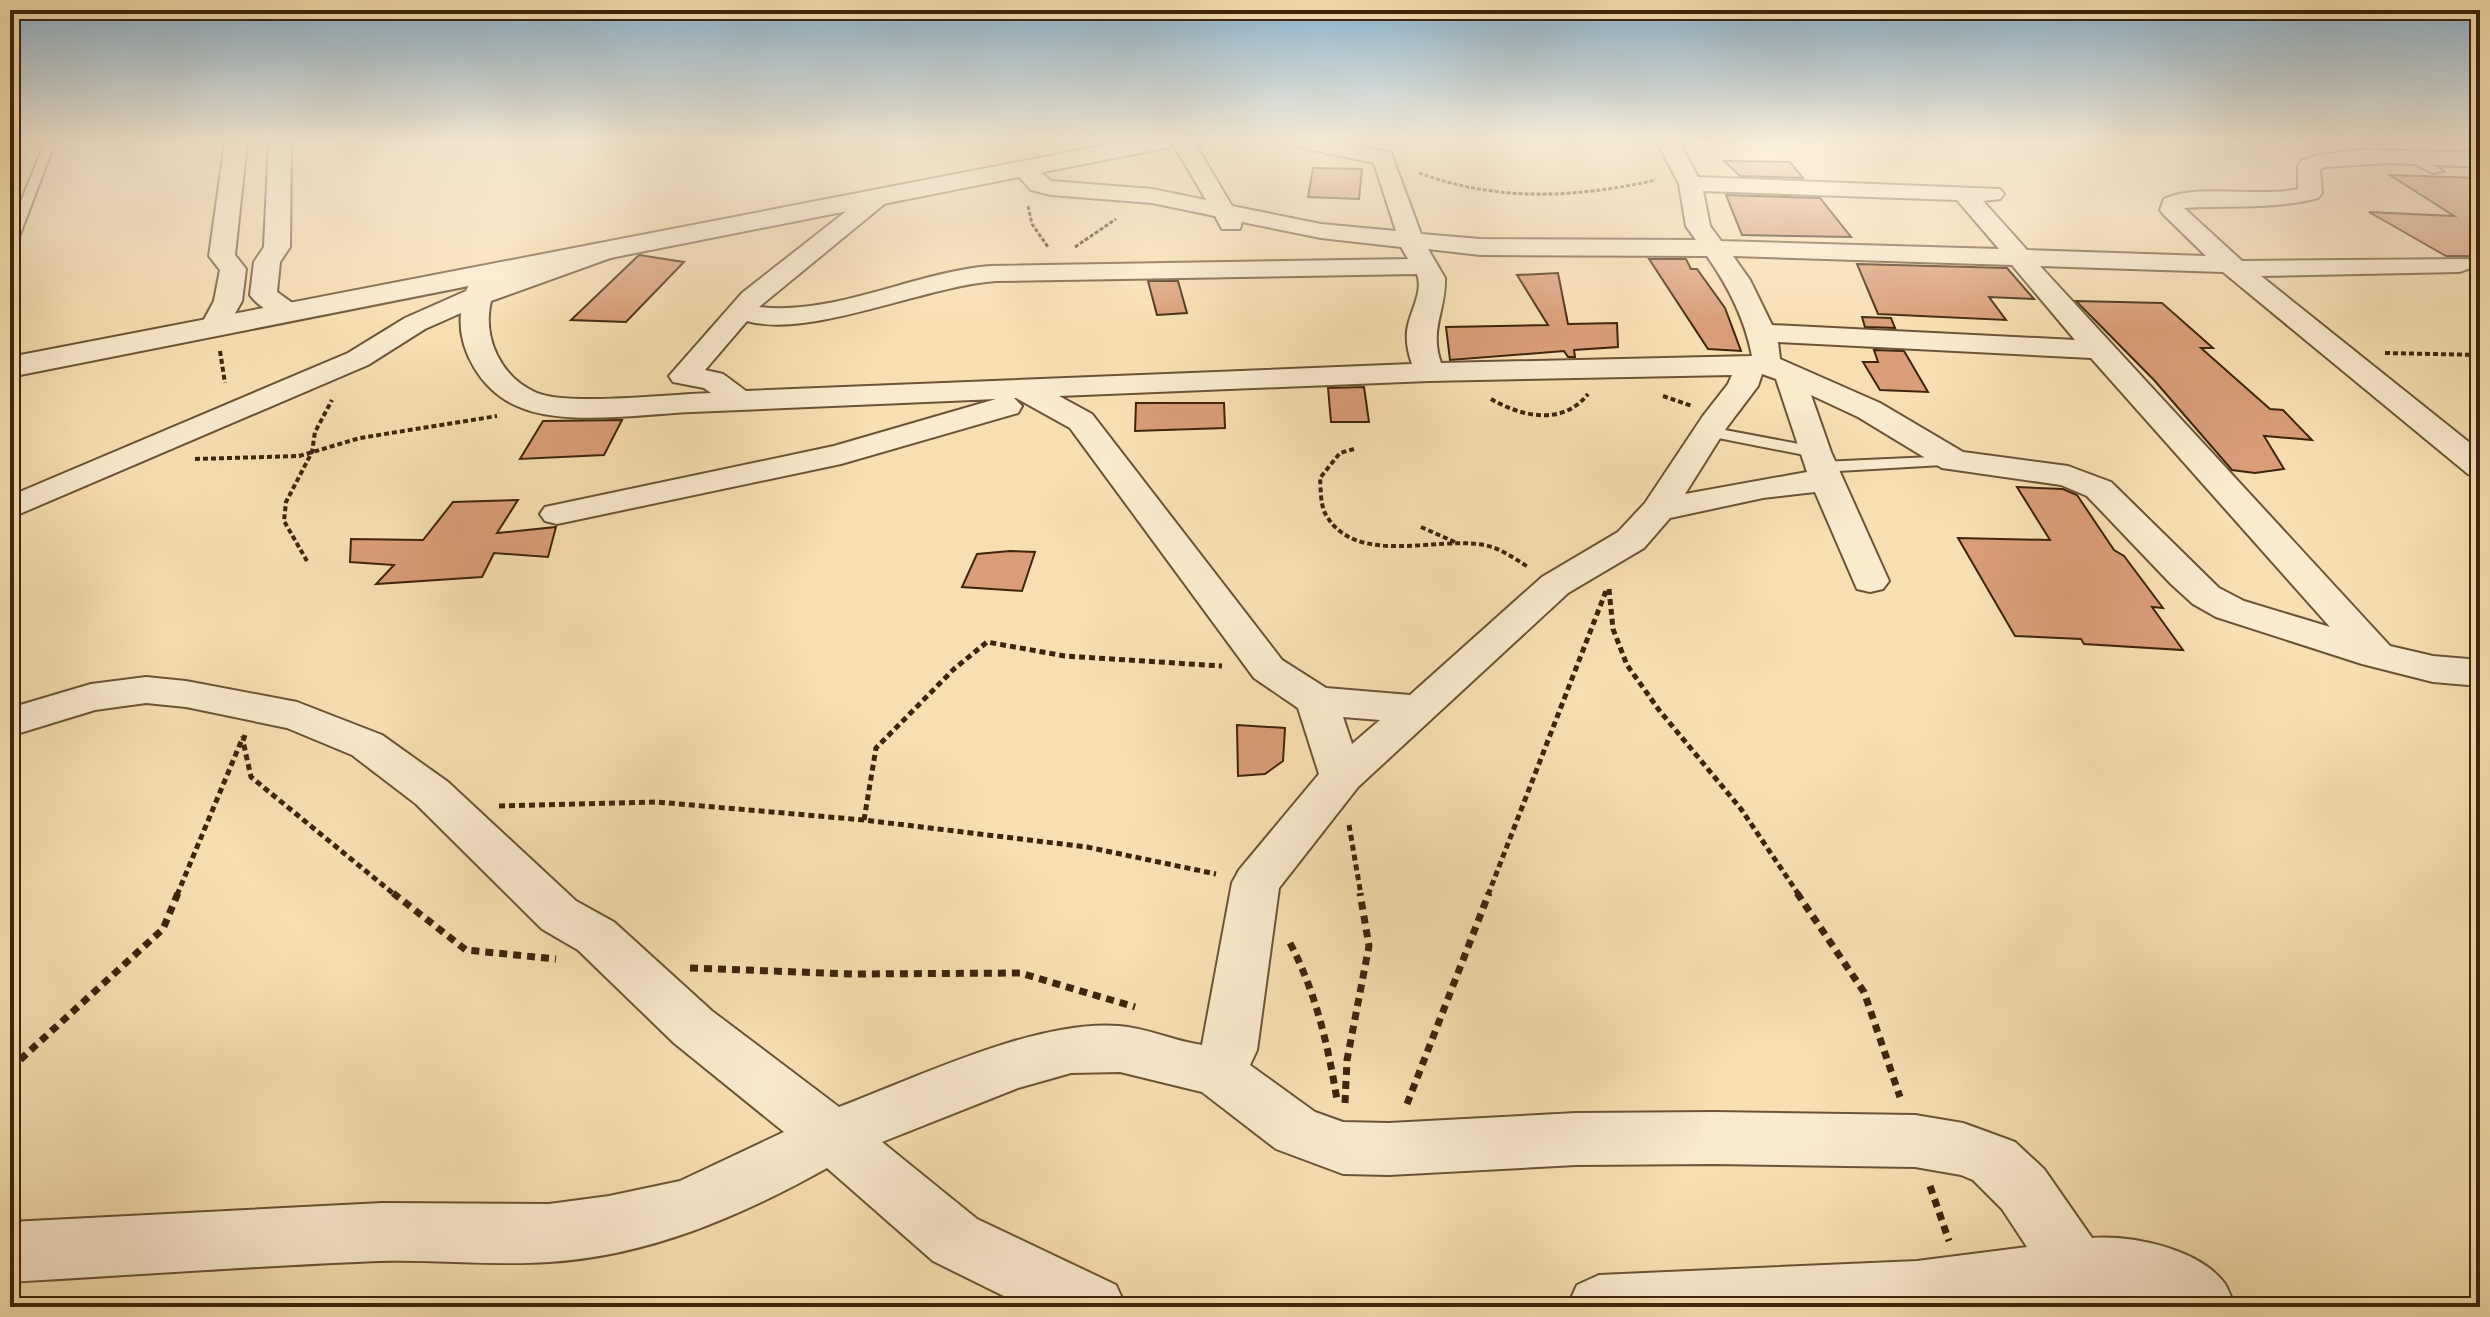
<svg xmlns="http://www.w3.org/2000/svg" width="2490" height="1317" font-family="'IM FELL French Canon',serif">
	<style>
		.building { fill: #d99d79; stroke: #3e240d; stroke-width: 2 }
		.lines { fill: none; stroke-linecap: round; stroke-linejoin: round }
		.service-casing { stroke: #6c5336; stroke-width: 4 }
		.minor-casing { stroke: #6c5336; stroke-width: 4 }
		.tertiary-casing { stroke: #6c5336; stroke-width: 4 }
		.path-far3 { stroke: #3e240d; stroke-width: 3; stroke-dasharray: 4 2; stroke-linecap: butt }
		.path-far2 { stroke: #3e240d; stroke-width: 4; stroke-dasharray: 5 3; stroke-linecap: butt }
		.path-far1 { stroke: #3e240d; stroke-width: 5; stroke-dasharray: 6 4; stroke-linecap: butt }
		.path { stroke: #3e240d; stroke-width: 7; stroke-dasharray: 8 6; stroke-linecap: butt }
		.service { fill: #faeace; fill-rule: evenodd }
		.minor { fill: #faeace; fill-rule: evenodd }
		.tertiary { fill: #faeace; fill-rule: evenodd }
	</style>
	<rect width="100%" height="100%" fill="#f8dfb3"/>
	<filter id="stains"><feTurbulence type="fractalNoise" baseFrequency=".0025" numOctaves="4"/><feColorMatrix values="0 0 0 0 .2 0 0 0 0 .09 0 0 0 0 .02 0 0 0 .5 -.17"/></filter>
	<radialGradient id="worn" r=".72"><stop offset=".6" stop-color="#630" stop-opacity="0"/><stop offset="1" stop-color="#630" stop-opacity=".3"/></radialGradient>
	<path class="building" d="M 1724,161 L 1790,162 L 1803,178 L 1740,176 Z
		M 1313,168 L 1362,169 L 1359,199 L 1308,197 Z
		M 2390,175 L 2480,178 L 2480,263 L 2475,263 L 2468,256 L 2446,256 L 2369,212 L 2454,216 Z
		M 1726,195 L 1820,198 L 1851,237 L 1742,235 Z
		M 639,255 L 684,262 L 626,322 L 571,320 Z
		M 1649,259 L 1686,259 L 1691,269 L 1697,269 L 1725,308 L 1741,351 L 1708,349 Z
		M 1857,264 L 2007,268 L 2034,299 L 1989,297 L 2006,320 L 1878,314 Z
		M 1558,273 L 1568,324 L 1617,323 L 1618,347 L 1574,350 L 1575,357 L 1568,357 L 1564,351 L 1450,360 L 1446,327 L 1548,325 L 1517,275 Z
		M 1148,281 L 1178,281 L 1187,313 L 1157,315 Z
		M 2076,301 L 2162,303 L 2213,348 L 2201,348 L 2270,409 L 2283,410 L 2312,440 L 2264,436 L 2284,469 L 2255,473 L 2232,470 L 2154,380 Z
		M 1862,317 L 1891,318 L 1895,328 L 1865,327 Z
		M 1874,350 L 1904,351 L 1928,392 L 1880,390 L 1863,362 L 1878,362 Z
		M 1364,387 L 1369,422 L 1331,422 L 1328,388 Z
		M 1136,403 L 1224,403 L 1225,428 L 1135,431 Z
		M 622,420 L 604,455 L 520,459 L 543,421 Z
		M 2017,487 L 2063,489 L 2077,495 L 2114,550 L 2124,556 L 2163,608 L 2152,607 L 2183,650 L 2084,644 L 2081,639 L 2015,636 L 1958,538 L 2050,540 Z
		M 518,500 L 497,533 L 556,527 L 548,557 L 494,553 L 482,577 L 376,584 L 394,565 L 350,562 L 351,539 L 423,540 L 453,502 Z
		M 1010,551 L 1035,552 L 1022,591 L 962,587 L 977,554 Z
		M 1237,725 L 1285,728 L 1283,761 L 1265,774 L 1238,776 Z"/>
	<g class="lines">
		<defs>
			<path id="service" d="M 45,142 L 55,142 L 16,245 L 10,249 L 10,229 Z
				M 2409,157 L 2417,157 L 2443,171 L 2433,173 L 2409,161 Z
				M 1709,427 L 1815,447 L 1823,452 L 1815,457 L 1703,435 L 1703,429 Z
				M 1954,456 L 1962,461 L 1960,464 L 1821,472 L 1813,467 L 1821,462 Z"/>
			<path id="minor" d="M 225,142 L 247,142 L 235,255 L 246,269 L 242,301 L 224,333 L 214,335 L 204,333 L 200,327 L 214,301 L 220,270 L 209,256 Z
				M 269,142 L 291,142 L 290,247 L 280,262 L 277,292 L 305,312 L 301,318 C 283,322 260,309 250,295 L 254,262 L 264,247 Z
				M 1172,142 L 1194,142 L 1232,206 L 1321,224 L 1396,231 L 1374,163 L 1298,147 L 1296,142 L 1338,142 L 1391,153 L 1421,234 L 1480,239 L 1696,240 L 1686,226 L 1679,184 L 1657,142 L 1679,142 L 1698,177 L 2000,189 L 2004,194 L 2000,199 L 1983,201 L 2027,250 L 2206,256 L 2164,215 L 2160,210 L 2164,199 C 2196,183 2259,198 2298,189 L 2298,166 L 2301,161 L 2320,155 L 2363,150 L 2480,153 L 2480,167 L 2390,163 L 2325,167 L 2320,169 L 2322,193 L 2318,198 C 2273,210 2230,205 2184,208 L 2242,261 L 2468,259 L 2472,264 L 2468,269 L 2459,272 L 2261,276 L 2480,451 L 2480,477 L 2468,474 L 2223,272 L 2040,266 L 2390,646 L 2433,656 L 2480,660 L 2480,686 L 2433,682 L 2362,664 L 2216,617 L 2193,604 L 2171,584 L 2087,496 L 2061,485 L 1942,468 L 1858,417 L 1811,395 L 1831,452 L 1889,581 L 1883,589 L 1870,592 L 1857,589 L 1815,492 L 1763,498 L 1670,518 L 1644,548 L 1568,593 L 1358,787 L 1279,888 L 1257,1050 L 1250,1065 L 1315,1112 L 1343,1122 L 1389,1123 L 1576,1113 L 1714,1112 L 1915,1115 L 1963,1123 L 2015,1142 L 2044,1169 L 2092,1238 C 2132,1235 2200,1249 2225,1284 C 2229,1290 2232,1300 2235,1307 L 2155,1307 L 2130,1299 L 2098,1298 L 2036,1307 L 1567,1307 L 1577,1285 L 1599,1275 L 1917,1261 L 2027,1247 L 2002,1209 L 1973,1180 L 1961,1175 L 1915,1167 L 1714,1164 L 1576,1165 L 1389,1175 L 1343,1174 L 1276,1149 L 1202,1092 L 1120,1072 L 1071,1073 L 1018,1088 L 882,1142 L 977,1219 L 1116,1285 L 1126,1307 L 1026,1307 L 933,1261 L 827,1168 C 741,1216 649,1256 549,1262 C 492,1266 435,1259 379,1261 C 256,1266 133,1275 10,1282 L 10,1222 L 382,1203 L 549,1204 L 609,1196 L 680,1181 L 784,1132 L 674,1043 L 578,950 L 542,929 L 416,804 L 352,755 L 287,728 L 186,707 L 146,703 L 95,710 L 10,736 L 10,708 L 91,684 L 146,677 L 186,681 L 297,702 L 382,735 L 448,782 L 576,901 L 614,922 L 712,1011 L 839,1107 C 916,1078 1037,1019 1119,1026 C 1147,1028 1174,1041 1202,1045 L 1232,883 L 1239,870 L 1319,774 L 1298,708 L 1254,678 L 1070,428 L 1016,398 L 1014,398 L 1022,406 L 1018,413 L 841,464 L 557,524 L 545,521 L 540,514 L 545,507 L 834,446 L 996,399 C 895,403 793,408 692,412 C 642,414 562,427 517,406 C 482,391 457,350 461,313 L 425,329 L 368,365 L 10,518 L 10,496 L 348,353 L 405,318 L 466,291 L 477,268 L 495,268 L 499,274 L 497,280 L 607,243 L 616,246 L 620,251 L 616,256 L 491,301 C 482,338 501,378 537,393 C 568,406 673,394 711,393 L 704,388 L 673,382 L 669,376 L 742,293 L 872,191 L 888,191 L 892,196 L 888,201 L 759,307 C 834,316 915,272 990,266 L 1408,259 L 1401,247 L 1321,238 L 1242,222 L 1240,229 L 1222,229 L 1215,216 L 1152,203 L 1051,195 L 1031,190 L 1012,169 L 1023,162 L 1031,164 L 1051,181 L 1152,189 L 1206,200 ZM 1703,191 L 1957,200 L 1999,249 L 1721,241 L 1710,226 ZM 1428,249 L 1480,255 L 1707,256 C 1728,286 1745,319 1752,356 L 1441,363 C 1429,329 1446,311 1445,278 ZM 1733,256 L 2012,265 L 2075,340 L 1772,325 L 1750,280 ZM 1417,274 C 1424,293 1409,312 1407,331 C 1406,343 1408,353 1412,364 L 746,391 L 723,374 L 705,370 L 747,321 C 811,339 924,286 996,281 ZM 1778,342 L 2091,358 L 2330,627 L 2244,601 L 2219,588 L 2111,482 L 2068,466 L 1963,452 L 1880,403 L 1780,359 ZM 1762,374 L 1776,379 L 1807,472 L 1685,494 L 1727,427 L 1758,386 ZM 1732,375 L 1728,384 L 1703,416 L 1645,503 L 1618,532 L 1542,577 L 1410,695 L 1326,688 L 1282,660 L 1092,414 L 1059,396 L 1429,381 ZM 1343,717 L 1380,720 L 1352,744 Z"/>
			<path id="tertiary" d="M 1122,142 L 1172,142 L 1168,147 L 1160,149 L 10,377 L 10,357 Z"/>
		</defs>
		<use href="#service" class="service-casing"/>
		<use href="#minor" class="minor-casing"/>
		<use href="#tertiary" class="tertiary-casing"/>
		<path class="path-far3" d="M 1419,173 C 1498,202 1575,198 1656,180
			M 1028,206 L 1032,224 L 1048,247
			M 1075,247 L 1116,219"/>
		<path class="path-far2" d="M 220,351 L 225,383
			M 2385,353 L 2480,355
			M 1663,396 L 1692,406
			M 1491,399 C 1522,417 1563,426 1588,394
			M 1354,449 L 1340,453 L 1320,478 C 1321,489 1320,505 1326,515 C 1356,567 1436,536 1484,545 C 1500,548 1514,558 1528,567
			M 195,459 L 299,456 L 360,438 L 497,416
			M 1421,527 L 1457,543
			M 307,561 L 284,521 L 286,502 L 312,452 L 315,432 L 332,400"/>
		<path class="path-far1" d="M 1609,589 L 1613,629 L 1627,665 L 1659,710 L 1741,809 L 1799,895
			M 245,735 L 243,741 L 251,777 L 395,895
			M 499,806 L 657,802 L 864,820 L 1087,847 L 1216,874
			M 864,820 L 876,748 L 954,669 L 987,642 L 1065,656 L 1222,666
			M 1349,825 L 1361,895
			M 177,895 L 243,737
			M 1488,895 L 1606,591"/>
		<path class="path" d="M 393,893 L 466,950 L 556,959
			M 1797,893 L 1864,992 L 1900,1097
			M 1290,943 C 1316,993 1328,1045 1337,1100
			M 690,968 L 853,974 L 1020,973 L 1135,1007
			M 10,1069 L 163,929 L 178,893
			M 1345,1103 L 1347,1060 L 1369,946 L 1360,893
			M 1407,1104 L 1489,893
			M 1930,1186 L 1949,1241"/>
		<use href="#service" class="service"/>
		<use href="#minor" class="minor"/>
		<use href="#tertiary" class="tertiary"/>
	</g>
	<linearGradient id="sky" x2="0" y2="1"><stop stop-color="#8bb6d4"/><stop offset="0.43" stop-color="#fcf1dd"/><stop offset="1" stop-color="#fcf1dd" stop-opacity="0"/></linearGradient>
	<rect width="2490" height="327" fill="url(#sky)"/>
	<rect width="2490" height="1317" fill="none" stroke="#f8dfb3" stroke-width="40"/>
	<rect x="12" y="12" width="2466" height="1293" fill="none" stroke="#3e240d" stroke-width="4"/>
	<rect x="20" y="20" width="2450" height="1277" fill="none" stroke="#3e240d" stroke-width="2"/>
	<rect width="100%" height="100%" filter="url(#stains)"/>
	<rect width="100%" height="100%" fill="url(#worn)"/>
</svg>
